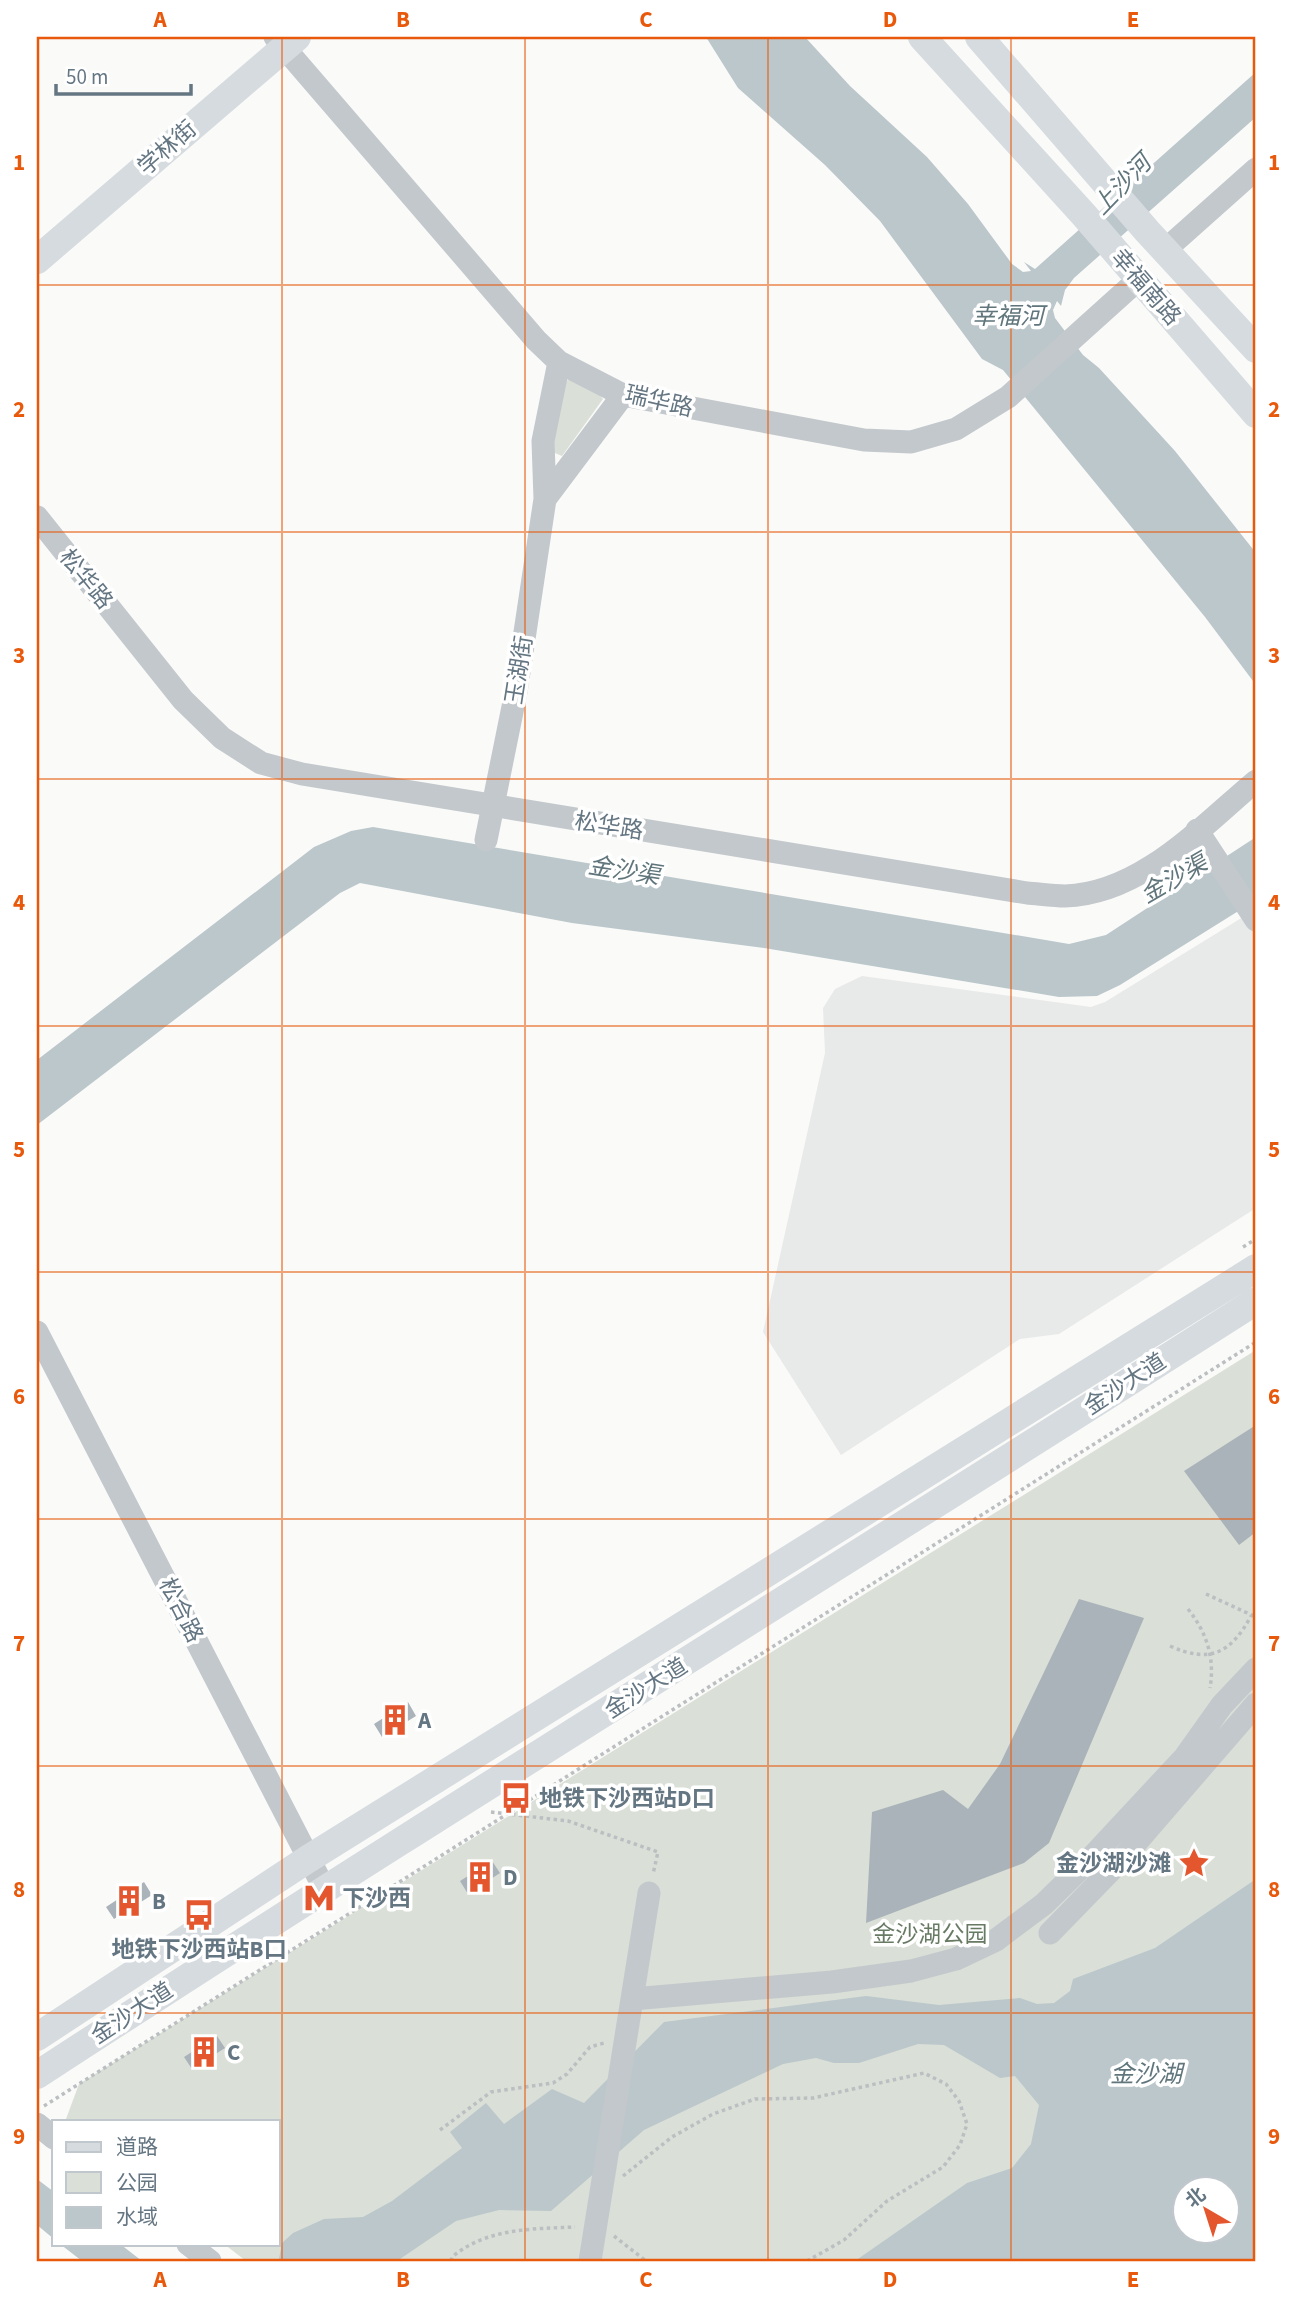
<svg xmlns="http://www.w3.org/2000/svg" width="1293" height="2298" font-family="'Source Sans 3','Noto Sans SC',sans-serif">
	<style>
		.built { fill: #e8e9e9 }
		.green { fill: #dadfd7; fill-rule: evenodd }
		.water { fill: #bbc7cb; fill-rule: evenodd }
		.building { fill: #aab3b9 }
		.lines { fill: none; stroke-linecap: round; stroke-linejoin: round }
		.path { stroke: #bbbfc2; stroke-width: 3.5; stroke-dasharray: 3.5 3.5; stroke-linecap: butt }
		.minor { stroke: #c3c8cc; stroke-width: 23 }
		.major { stroke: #d6dbdf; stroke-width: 28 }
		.grid { fill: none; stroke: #e8590c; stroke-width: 2; stroke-opacity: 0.55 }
		.labels { text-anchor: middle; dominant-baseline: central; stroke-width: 7; stroke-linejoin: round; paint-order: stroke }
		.street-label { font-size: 23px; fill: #657683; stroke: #fff }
		.poi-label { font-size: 23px; font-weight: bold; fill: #657683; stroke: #fff; text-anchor: start }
		.park-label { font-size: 23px; fill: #687a64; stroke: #fff }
		.water-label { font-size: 24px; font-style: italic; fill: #60757c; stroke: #fff }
		.neatline { fill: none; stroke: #e8590c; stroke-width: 2.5 }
		.grid-label { font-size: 23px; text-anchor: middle; font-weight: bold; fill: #e8590c }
	</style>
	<rect width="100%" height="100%" fill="#fafaf8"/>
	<path class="built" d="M 1256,909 L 1256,1208 L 1059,1334 L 1020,1339 L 841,1455 L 763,1332 L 825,1053 L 823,1008 L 835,989 L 862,976 L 1091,1007 L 1105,1002 Z"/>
	<path class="green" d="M 570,378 L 592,387 L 603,399 L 562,456 L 550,451 L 563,384 Z
		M 1256,1350 L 1256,2261 L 246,2261 L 224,2244 L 278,2244 L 278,2121 L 70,2121 L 66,2119 L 79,2084 ZM 1184,2190 L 1226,2190 L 1226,2232 L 1184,2232 Z"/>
	<path class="water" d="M 706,37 L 805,37 L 850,86 L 927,157 L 968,204 L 1012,264 L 1023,272 L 1031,271 L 1024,262 L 1035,269 L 1256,72 L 1256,117 L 1074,278 L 1065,290 L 1061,306 L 1057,301 L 1053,310 L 1055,318 L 1083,355 L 1099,368 L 1175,451 L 1256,553 L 1256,685 L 1205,617 L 1003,370 L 982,359 L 880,221 L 825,165 L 738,88 Z
		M 373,827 L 1069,944 L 1106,935 L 1256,837 L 1256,900 L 1120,985 L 1097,996 L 1059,997 L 764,948 L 572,923 L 360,883 L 340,893 L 37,1125 L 37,1060 L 314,847 L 351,831 Z
		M 1256,1879 L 1256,2261 L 855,2261 L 967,2183 L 1012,2168 L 1031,2144 L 1039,2105 L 1015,2076 L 1000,2078 L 944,2045 L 918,2044 L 859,2063 L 834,2063 L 816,2058 L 783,2064 L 644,2130 L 551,2211 L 499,2210 L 456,2221 L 397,2261 L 279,2259 L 282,2243 L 293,2233 L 324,2219 L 363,2217 L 392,2201 L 462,2148 L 450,2132 L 486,2103 L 504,2124 L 552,2089 L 584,2103 L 664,2022 L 866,1996 L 939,2005 L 1020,1998 L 1037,2004 L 1054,2003 L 1070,1991 L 1073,1979 L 1155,1948 ZM 1184,2190 L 1226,2190 L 1226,2232 L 1184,2232 Z
		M 37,2179 L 54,2192 L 54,2239 L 37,2225 Z
		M 60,2244 L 120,2244 L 142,2261 L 82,2261 Z"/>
	<path class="building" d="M 1256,1425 L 1256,1532 L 1239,1545 L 1184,1471 Z
		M 1079,1599 L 1144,1618 L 1049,1843 L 1024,1863 L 866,1923 L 872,1812 L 943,1790 L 968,1809 L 1000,1764 Z
		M 408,1702 L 416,1716 L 382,1737 L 374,1724 Z
		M 492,1861 L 500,1873 L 468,1894 L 460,1881 Z
		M 144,1882 L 152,1895 L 114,1919 L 106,1907 Z
		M 217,2036 L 225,2048 L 192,2069 L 184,2057 Z"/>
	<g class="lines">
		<path class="path" d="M 1243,1247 L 1256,1239
			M 1206,1594 L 1256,1617
			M 1188,1609 C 1207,1633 1215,1658 1210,1688
			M 1170,1646 C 1210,1664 1231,1653 1251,1616
			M 491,1812 L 568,1821 L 658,1852 L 653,1874
			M 44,2106 L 1256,1342
			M 440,2130 L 491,2092 L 553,2083 L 567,2074 L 590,2047 L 604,2043
			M 623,2176 L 672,2137 L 713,2114 L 755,2099 L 813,2098 L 924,2073 L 946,2084 L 959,2101 L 967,2124 L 960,2145 L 943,2167 L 887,2201 L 844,2240 L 807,2261
			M 614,2236 L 646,2261
			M 451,2261 L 452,2257 C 487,2228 531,2229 575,2227"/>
		<path class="minor" d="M 275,37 L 536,340 L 559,362 L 623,395 L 864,440 L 911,442 L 956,429 L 1008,397 L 1139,279
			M 1165,250 L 1256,169
			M 545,499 L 623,395
			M 37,517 L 183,700 L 222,738 L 261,763 L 302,774 L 1027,893 C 1040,894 1053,896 1065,896 C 1141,894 1202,826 1256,781
			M 1197,830 L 1256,920
			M 486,840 L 516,692 L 545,499 L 543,441 L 559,362
			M 37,1332 L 324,1888
			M 1050,1933 L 1122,1859 L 1256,1704
			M 632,1999 L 832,1982 L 911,1971 L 956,1959 L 996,1940 L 1044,1904 L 1089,1860 L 1185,1757 L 1222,1705 L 1256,1669
			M 37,2124 L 54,2138
			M 188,2244 L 210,2261
			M 590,2261 L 649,1893"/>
		<path class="major" d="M 922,37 L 1084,215 L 1256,414
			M 979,37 L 1147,231 L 1256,349
			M 37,260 L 297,37
			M 37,2037 L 308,1859 L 1256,1268
			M 37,2075 C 440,1812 851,1560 1256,1301"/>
	</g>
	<path class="grid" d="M 282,37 L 282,2261M 525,37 L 525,2261M 768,37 L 768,2261M 1011,37 L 1011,2261M 37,285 L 1256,285M 37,532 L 1256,532M 37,779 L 1256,779M 37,1026 L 1256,1026M 37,1272 L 1256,1272M 37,1519 L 1256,1519M 37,1766 L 1256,1766M 37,2013 L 1256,2013"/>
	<defs>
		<symbol id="building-bare" viewBox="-9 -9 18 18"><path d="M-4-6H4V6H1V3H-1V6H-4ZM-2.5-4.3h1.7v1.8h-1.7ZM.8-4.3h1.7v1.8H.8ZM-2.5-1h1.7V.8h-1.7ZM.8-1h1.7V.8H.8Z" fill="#e4572e" stroke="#fff" stroke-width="2.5" paint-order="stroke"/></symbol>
		<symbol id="bus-bare" viewBox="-9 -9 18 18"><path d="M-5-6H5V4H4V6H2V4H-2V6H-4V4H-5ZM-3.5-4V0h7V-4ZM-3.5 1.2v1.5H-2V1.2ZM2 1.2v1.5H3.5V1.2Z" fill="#e4572e" stroke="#fff" stroke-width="2.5" paint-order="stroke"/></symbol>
		<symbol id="sight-bare" viewBox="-9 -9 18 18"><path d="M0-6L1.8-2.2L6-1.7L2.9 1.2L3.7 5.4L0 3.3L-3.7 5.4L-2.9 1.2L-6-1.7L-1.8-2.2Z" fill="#e4572e" stroke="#fff" stroke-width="2.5" paint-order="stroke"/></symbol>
		<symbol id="metro-bare" viewBox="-9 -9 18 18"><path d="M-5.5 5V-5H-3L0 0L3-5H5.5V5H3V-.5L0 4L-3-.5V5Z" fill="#e4572e" stroke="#fff" stroke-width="2.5" paint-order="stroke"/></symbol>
	</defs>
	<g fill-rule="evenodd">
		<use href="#building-bare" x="373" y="1698" width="44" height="44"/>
		<use href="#bus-bare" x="494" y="1776" width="44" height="44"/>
		<use href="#sight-bare" x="1172" y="1841" width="44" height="44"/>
		<use href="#building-bare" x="458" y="1855" width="44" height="44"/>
		<use href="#metro-bare" x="297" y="1876" width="44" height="44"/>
		<use href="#building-bare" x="107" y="1879" width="44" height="44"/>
		<use href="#bus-bare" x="177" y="1893" width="44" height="44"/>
		<use href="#building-bare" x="182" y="2030" width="44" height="44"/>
	</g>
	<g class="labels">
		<g class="street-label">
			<text transform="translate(167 148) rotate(-41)">学林街</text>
			<text transform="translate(1146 287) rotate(49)">幸福南路</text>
			<text transform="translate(659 401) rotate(13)">瑞华路</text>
			<text transform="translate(86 579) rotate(51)">松华路</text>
			<text transform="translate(519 670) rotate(-81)">玉湖街</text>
			<text transform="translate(609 826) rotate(9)">松华路</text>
			<text transform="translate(1125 1384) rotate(-33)">金沙大道</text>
			<text transform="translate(181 1610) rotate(63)">松合路</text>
			<text transform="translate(646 1688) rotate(-32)">金沙大道</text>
			<text transform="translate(132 2013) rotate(-33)">金沙大道</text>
		</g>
		<g class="poi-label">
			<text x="418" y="1720">A</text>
			<text x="539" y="1798">地铁下沙西站D口</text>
			<text x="1171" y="1863" text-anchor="end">金沙湖沙滩</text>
			<text x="503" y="1877">D</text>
			<text x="342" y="1898">下沙西</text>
			<text x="152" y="1901">B</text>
			<text x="199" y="1949" text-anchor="middle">地铁下沙西站B口</text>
			<text x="227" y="2052">C</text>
		</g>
		<g class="park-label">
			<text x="930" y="1934">金沙湖公园</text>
		</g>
		<g class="water-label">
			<text transform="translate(1122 185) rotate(-46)">上沙河</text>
			<text x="1008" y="316">幸福河</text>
			<text transform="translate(624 871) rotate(9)">金沙渠</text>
			<text transform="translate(1174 879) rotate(-30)">金沙渠</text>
			<text x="1146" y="2074">金沙湖</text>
		</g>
	</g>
	<rect width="1293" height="2298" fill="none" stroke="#ffffff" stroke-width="77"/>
	<rect x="52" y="2120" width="228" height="126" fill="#ffffff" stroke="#c1c8cd" stroke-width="2"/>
	<rect x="66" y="2142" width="35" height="10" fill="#d6dbdf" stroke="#c1c8cd" stroke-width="2"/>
	<text x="116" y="2154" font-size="21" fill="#657683">道路</text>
	<rect x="66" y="2172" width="35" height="21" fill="#dadfd7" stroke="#c1c8cd" stroke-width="2"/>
	<text x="116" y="2190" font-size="21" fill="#657683">公园</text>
	<rect x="66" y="2207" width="35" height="21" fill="#bbc7cb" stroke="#c1c8cd" stroke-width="2"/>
	<text x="116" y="2224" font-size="21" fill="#657683">水域</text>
	<g transform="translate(1206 2210) rotate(321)"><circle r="33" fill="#ffffff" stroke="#c1c8cd" stroke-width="2"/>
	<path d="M0-5L12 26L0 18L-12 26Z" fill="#e4572e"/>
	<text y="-10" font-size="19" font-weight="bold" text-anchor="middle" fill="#657683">北</text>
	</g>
	<path d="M56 84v10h135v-10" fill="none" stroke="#657683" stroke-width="3.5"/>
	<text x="66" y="84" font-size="21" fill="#657683" stroke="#ffffff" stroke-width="5" paint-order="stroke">50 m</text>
	<rect x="38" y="38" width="1216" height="2222" class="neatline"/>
	<g class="grid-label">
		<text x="160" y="27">A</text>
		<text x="403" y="27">B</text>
		<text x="646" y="27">C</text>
		<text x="890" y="27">D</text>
		<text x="1133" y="27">E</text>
		<text x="19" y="170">1</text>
		<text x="1274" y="170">1</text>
		<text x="19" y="417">2</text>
		<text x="1274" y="417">2</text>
		<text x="19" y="663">3</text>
		<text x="1274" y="663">3</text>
		<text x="19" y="910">4</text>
		<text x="1274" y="910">4</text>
		<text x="19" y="1157">5</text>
		<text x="1274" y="1157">5</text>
		<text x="19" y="1404">6</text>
		<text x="1274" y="1404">6</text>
		<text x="19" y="1651">7</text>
		<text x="1274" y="1651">7</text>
		<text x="19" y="1897">8</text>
		<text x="1274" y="1897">8</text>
		<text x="19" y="2144">9</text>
		<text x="1274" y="2144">9</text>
		<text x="160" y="2287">A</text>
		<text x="403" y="2287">B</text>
		<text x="646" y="2287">C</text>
		<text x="890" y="2287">D</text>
		<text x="1133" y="2287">E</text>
	</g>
</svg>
